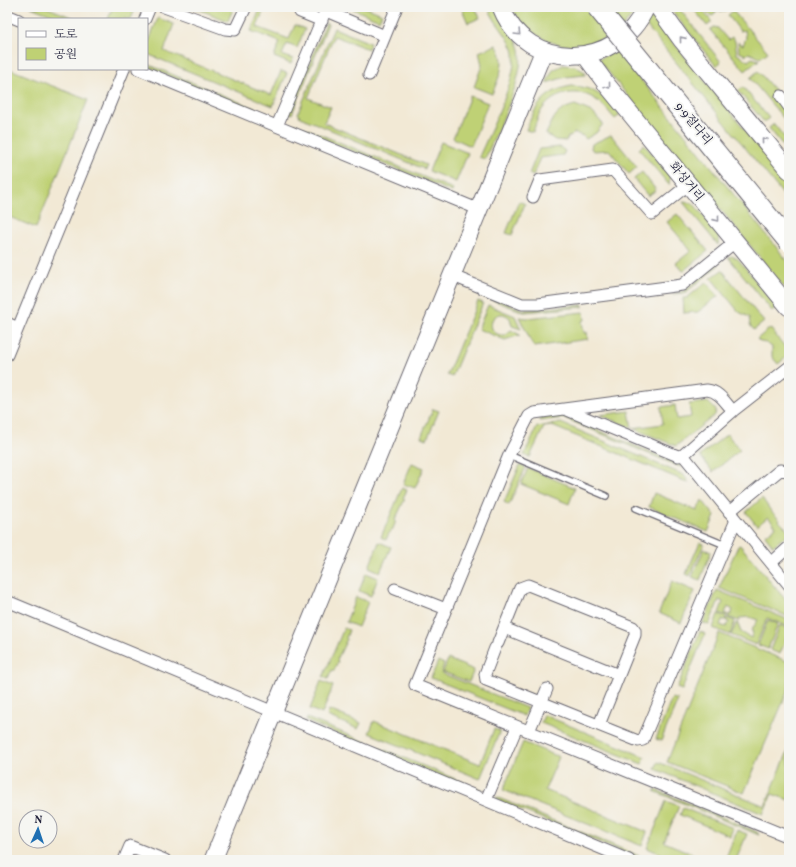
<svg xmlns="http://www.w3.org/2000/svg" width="796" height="867" font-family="Vollkorn,'Noto Serif KR',serif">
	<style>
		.green { fill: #bfd174; stroke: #707a58 }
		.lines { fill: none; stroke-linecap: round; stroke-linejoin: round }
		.lane-casing { stroke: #6b6871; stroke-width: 8 }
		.street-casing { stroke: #6b6871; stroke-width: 13 }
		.primary-casing { stroke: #6b6871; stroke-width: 19 }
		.lane { stroke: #fff; stroke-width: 5.5 }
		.street { stroke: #fff; stroke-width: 11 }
		.primary { stroke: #fff; stroke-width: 17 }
		.highway-bridge-casing { stroke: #6b6871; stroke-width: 22; stroke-linecap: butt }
		.highway-bridge { stroke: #fff; stroke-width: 20 }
		.oneway { stroke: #9c9ca7 }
		.labels { text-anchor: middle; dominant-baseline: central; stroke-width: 4; stroke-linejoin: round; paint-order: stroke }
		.street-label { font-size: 12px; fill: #22223b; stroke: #f6f6f2 }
	</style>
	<rect width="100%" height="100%" fill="#f6f6f2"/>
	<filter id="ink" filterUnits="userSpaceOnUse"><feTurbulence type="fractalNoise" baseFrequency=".025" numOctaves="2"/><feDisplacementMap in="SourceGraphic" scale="8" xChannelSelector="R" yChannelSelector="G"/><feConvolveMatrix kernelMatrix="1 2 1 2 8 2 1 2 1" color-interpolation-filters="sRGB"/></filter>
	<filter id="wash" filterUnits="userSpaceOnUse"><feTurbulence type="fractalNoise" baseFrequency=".012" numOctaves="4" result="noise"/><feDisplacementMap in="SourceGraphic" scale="16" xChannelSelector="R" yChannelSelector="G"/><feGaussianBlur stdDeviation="0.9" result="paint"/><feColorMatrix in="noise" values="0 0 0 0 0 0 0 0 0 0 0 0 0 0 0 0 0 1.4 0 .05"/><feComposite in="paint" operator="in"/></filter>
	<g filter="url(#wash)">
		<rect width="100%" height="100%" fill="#f2e9d5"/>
		<path class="green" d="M 31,7 L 46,7 L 76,19 L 61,19 Z
			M 113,7 L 134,7 L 135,9 L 131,19 L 108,19 Z
			M 193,7 L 234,7 L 228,21 Z
			M 261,7 L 265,7 L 257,27 L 289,39 L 295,25 L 305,29 L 297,48 L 287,44 L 282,55 L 293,59 L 291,64 L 274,57 L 280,42 L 251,31 Z
			M 348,7 L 365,7 L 382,14 L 379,20 Z
			M 461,7 L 475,7 L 480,18 L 468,23 Z
			M 488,7 L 495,7 C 503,20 516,35 520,49 C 526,76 496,133 485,159 L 479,157 C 489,133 521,72 513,49 C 507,34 494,23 488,7 Z
			M 511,7 L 638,7 C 607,59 541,59 511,7 Z
			M 670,7 L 678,7 L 721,62 L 716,66 L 676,16 Z
			M 692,7 L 704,7 L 705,14 L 711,20 L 711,23 L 707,26 Z
			M 706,7 L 730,7 L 725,12 L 717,10 L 713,16 L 708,14 Z
			M 733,11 L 768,52 L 760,58 L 749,53 L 746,55 L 739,52 L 738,42 L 743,45 L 746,38 L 745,30 L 740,31 L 728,15 Z
			M 158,18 L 174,24 L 164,51 L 271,95 L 281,71 L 287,73 L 273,106 L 147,54 L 147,46 Z
			M 649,18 L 654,19 L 789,183 L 789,202 L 645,24 Z
			M 326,23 L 328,24 L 292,114 L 289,113 Z
			M 714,27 L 718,28 L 728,40 L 732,37 L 735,41 L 737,54 L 748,61 L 752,58 L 759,60 L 745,71 L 710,30 Z
			M 334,28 L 370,43 L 368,49 L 334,36 L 308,98 L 331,107 L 324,123 L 426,165 L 424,169 L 300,117 L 298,113 Z
			M 496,45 C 508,61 499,77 492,94 L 474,87 L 482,65 L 479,52 Z
			M 617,50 L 789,263 L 789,293 L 601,63 L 599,59 Z
			M 147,64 L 271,115 L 270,117 L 147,67 Z
			M 563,65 L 575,66 L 585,72 L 585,75 L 566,77 L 546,83 L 553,70 Z
			M 7,68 L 88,100 L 36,228 L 7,216 Z
			M 758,71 L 777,93 L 773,97 L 789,116 L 789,125 L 750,78 Z
			M 572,86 C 595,87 606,98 620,115 L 615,119 C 610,114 606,107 600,103 C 584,88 558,90 544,107 C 538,114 536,124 533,132 L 526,130 C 535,106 545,90 572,86 Z
			M 743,87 L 769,118 L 764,122 L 738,91 Z
			M 470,96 L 488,103 L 471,146 L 453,138 Z
			M 575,105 L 592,112 L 603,124 L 596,133 L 586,139 L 583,136 L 575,133 L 568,137 L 566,141 L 555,140 L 546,134 C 554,117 556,110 575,105 Z
			M 295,124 L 453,189 L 452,192 L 294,127 Z
			M 774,124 L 789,143 L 789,153 L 769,128 Z
			M 611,135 L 637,167 L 629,174 L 609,150 L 593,151 L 591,148 L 592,144 Z
			M 441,142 L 468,153 L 456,182 L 429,171 Z
			M 644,144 L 670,176 L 669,185 L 639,149 Z
			M 560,147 L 565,151 L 563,155 L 540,158 L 533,176 L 529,174 L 539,149 Z
			M 642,172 L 656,190 L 648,196 L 634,179 Z
			M 519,201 L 525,204 L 512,235 L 506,233 Z
			M 683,202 L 693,203 L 719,235 L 718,245 Z
			M 677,214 L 708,251 L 683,271 L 676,263 L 691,251 L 667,222 Z
			M 732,256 L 738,259 L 777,307 L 772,311 L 728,257 Z
			M 717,264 L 719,265 L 685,293 L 672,294 L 684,291 Z
			M 722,270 L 764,322 L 754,330 L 750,325 L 749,317 L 739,312 L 711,278 Z
			M 706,282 L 718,296 L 698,312 L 684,313 L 683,298 L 687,298 Z
			M 481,293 L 524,310 L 583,305 L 583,307 L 524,312 L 480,295 Z
			M 478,301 L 483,303 L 452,377 L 447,375 Z
			M 488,305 L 515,316 L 521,329 L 512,326 L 510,318 C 503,312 497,313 492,320 C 489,329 495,336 505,335 L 511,330 L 520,335 L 505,340 L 478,329 Z
			M 584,312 L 585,320 L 582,321 L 584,333 L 587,332 L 588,339 L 534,347 L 519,317 L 527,318 Z
			M 770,328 L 789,352 L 789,355 L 778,364 L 772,357 L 772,347 L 766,343 L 760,342 L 757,339 Z
			M 708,402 L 716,410 L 715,415 L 676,446 L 600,415 L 629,411 L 632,428 L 663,424 L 661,407 L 675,405 L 677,419 L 691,417 L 689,404 Z
			M 433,409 L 439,411 L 427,439 L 421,437 Z
			M 556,415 L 564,416 L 681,465 L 680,467 L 564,418 L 539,421 L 541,418 Z
			M 561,423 L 684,475 L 689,483 L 552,426 L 544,427 L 530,457 L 524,455 L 537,427 Z
			M 727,434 L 740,450 L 713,472 L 700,456 Z
			M 412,463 L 424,468 L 415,488 L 403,484 Z
			M 520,465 L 526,467 L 509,505 L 504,502 Z
			M 528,468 L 575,488 L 569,504 L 521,484 Z
			M 402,488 L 407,490 L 403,498 L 405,499 L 395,520 L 396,521 L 392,531 L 390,531 L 386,540 L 381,537 Z
			M 654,493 L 697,511 L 702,500 L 715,516 L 708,532 L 649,507 Z
			M 762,498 L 771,511 L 780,520 L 779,521 L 789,531 L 789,533 L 773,546 L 765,535 L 776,527 L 768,517 L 757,526 L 746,512 Z
			M 379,542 L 391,547 L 380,572 L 369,567 Z
			M 700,542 L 704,544 L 690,576 L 686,574 Z
			M 740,545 L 789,604 L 789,617 L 719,588 L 738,546 Z
			M 704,549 L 711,552 L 700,580 L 692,577 Z
			M 366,573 L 378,578 L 371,596 L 359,591 Z
			M 672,581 L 695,591 L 681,623 L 659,613 Z
			M 717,590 L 789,620 L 789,627 L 767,618 L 756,645 L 731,635 L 737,622 L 741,632 L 751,638 L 753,632 L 751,631 L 758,620 L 749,617 L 740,618 L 739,621 L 728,617 L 729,614 L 731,615 L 733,610 L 728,607 L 725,613 L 727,614 L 727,616 L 719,613 L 723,602 L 719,600 L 709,625 L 703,623 Z
			M 356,597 L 368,602 L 358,627 L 346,622 Z
			M 718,614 L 726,617 L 725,620 L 722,620 L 720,625 L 726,627 L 729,622 L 726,621 L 727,618 L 735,621 L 730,635 L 713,628 Z
			M 768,620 L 778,624 L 768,649 L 758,645 Z
			M 780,625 L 789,629 L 789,631 L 780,654 L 770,650 Z
			M 344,628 L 349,630 L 346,638 L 347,639 L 337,660 L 338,661 L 334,671 L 332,670 L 328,679 L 323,677 Z
			M 700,631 L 705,634 L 682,690 L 677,688 Z
			M 719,633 L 789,662 L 789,688 L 744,793 L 667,762 Z
			M 448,659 L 474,670 L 469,682 L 443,672 Z
			M 438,661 L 444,664 L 441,673 L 527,708 L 524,716 L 431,678 Z
			M 321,681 L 333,686 L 322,714 L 310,709 Z
			M 672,698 L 678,700 L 661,741 L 656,739 Z
			M 329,710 L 361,723 L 358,729 L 327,716 Z
			M 544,715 L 645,757 L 642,764 L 541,723 Z
			M 307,718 L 482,790 L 475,791 L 306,721 Z
			M 374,721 L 480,764 L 494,729 L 500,731 L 480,779 L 369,733 Z
			M 523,742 L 559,757 L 545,790 L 647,832 L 642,846 L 503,790 Z
			M 789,749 L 789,800 L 772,794 L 763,814 L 655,769 L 658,762 L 765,806 Z
			M 657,790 L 757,832 L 759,835 L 654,791 Z
			M 496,798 L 496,797 L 649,860 L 643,860 L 499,801 Z
			M 666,801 L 679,806 L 664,842 L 708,860 L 676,860 L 647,848 Z
			M 683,808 L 733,828 L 730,836 L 680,815 Z
			M 737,830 L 747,834 L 736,860 L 725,860 Z"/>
	</g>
	<g filter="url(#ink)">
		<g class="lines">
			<defs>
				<path id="lane" d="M 509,455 L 606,496
					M 636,508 L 725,545"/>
				<path id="street" d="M 164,7 L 225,29 L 235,30 L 246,7
					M 326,11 L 385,36
					M 300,12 L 322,21
					M 7,15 L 19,20
					M 145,19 L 150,7
					M 138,69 L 480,210
					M 369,75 L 396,9
					M 781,96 L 789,107
					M 277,126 L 327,7
					M 533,197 L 540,180 L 613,170 L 652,214 L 689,184
					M 453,276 L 522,304 L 538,304 L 682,285 L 735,242
					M 7,323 L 18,328
					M 7,355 L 124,69
					M 567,410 L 678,456 L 683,455 L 733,411 L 789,367
					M 733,411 C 725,402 719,391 707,390 L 534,413 L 529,416 L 509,455 L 415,685 L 789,837
					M 683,455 L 789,585
					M 729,512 L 780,470 L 789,471
					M 771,563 L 789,547
					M 395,589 L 446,609
					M 7,601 L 629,860
					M 504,628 L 619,675
					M 498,643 L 520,588 L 528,585 L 633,627 L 635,630 L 635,635 L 613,690
					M 495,648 L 485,674 L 486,680 L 638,741 L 643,740 L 736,520
					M 599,725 L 611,695
					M 529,731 L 547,689
					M 486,800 L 517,727
					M 124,860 L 130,846 L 165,860"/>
				<path id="primary" d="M 501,7 C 527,73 618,70 646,7
					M 658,7 L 681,39 L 789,170
					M 585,55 L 607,85 L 789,307
					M 213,860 L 544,50"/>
			</defs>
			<use href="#lane" class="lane-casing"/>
			<use href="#street" class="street-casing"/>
			<use href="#primary" class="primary-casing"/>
			<use href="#lane" class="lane"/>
			<use href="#street" class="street"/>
			<use href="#primary" class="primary"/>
			<defs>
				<path id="highway-bridge" d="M 597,7 L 789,242"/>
			</defs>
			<use href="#highway-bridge" class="highway-bridge-casing"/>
			<use href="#highway-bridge" class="highway-bridge"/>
		</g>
		<defs><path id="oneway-chevron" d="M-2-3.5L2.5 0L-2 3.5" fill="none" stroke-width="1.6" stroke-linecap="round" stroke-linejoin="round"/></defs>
		<g class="oneway">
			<use href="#oneway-chevron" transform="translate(518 33) rotate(46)"/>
			<use href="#oneway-chevron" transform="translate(682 39) rotate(-129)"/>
			<use href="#oneway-chevron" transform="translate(608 86) rotate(52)"/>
			<use href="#oneway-chevron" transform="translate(764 140) rotate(-129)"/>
			<use href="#oneway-chevron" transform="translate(717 219) rotate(51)"/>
		</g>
	</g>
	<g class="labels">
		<g class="street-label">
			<text transform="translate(693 124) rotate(51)">9·9절다리</text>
			<text transform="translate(686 182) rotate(51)">화성거리</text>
		</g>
	</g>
	<rect width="796" height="867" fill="none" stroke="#f6f6f2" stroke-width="24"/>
	<rect x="18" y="18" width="130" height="52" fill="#f6f6f2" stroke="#a1a1a9"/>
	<rect x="26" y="31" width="20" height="6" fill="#ffffff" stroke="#a1a1a9"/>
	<text x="54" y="38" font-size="12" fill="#22223b">도로</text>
	<rect x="26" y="48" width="20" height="12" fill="#bfd174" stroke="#a1a1a9"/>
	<text x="54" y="58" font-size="12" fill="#22223b">공원</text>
	<g transform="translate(38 829) rotate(3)"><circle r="19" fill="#f6f6f2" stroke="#a1a1a9"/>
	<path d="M0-3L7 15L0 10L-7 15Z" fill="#1f6fb2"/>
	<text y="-6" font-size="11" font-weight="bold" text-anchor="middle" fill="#22223b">N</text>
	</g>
</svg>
